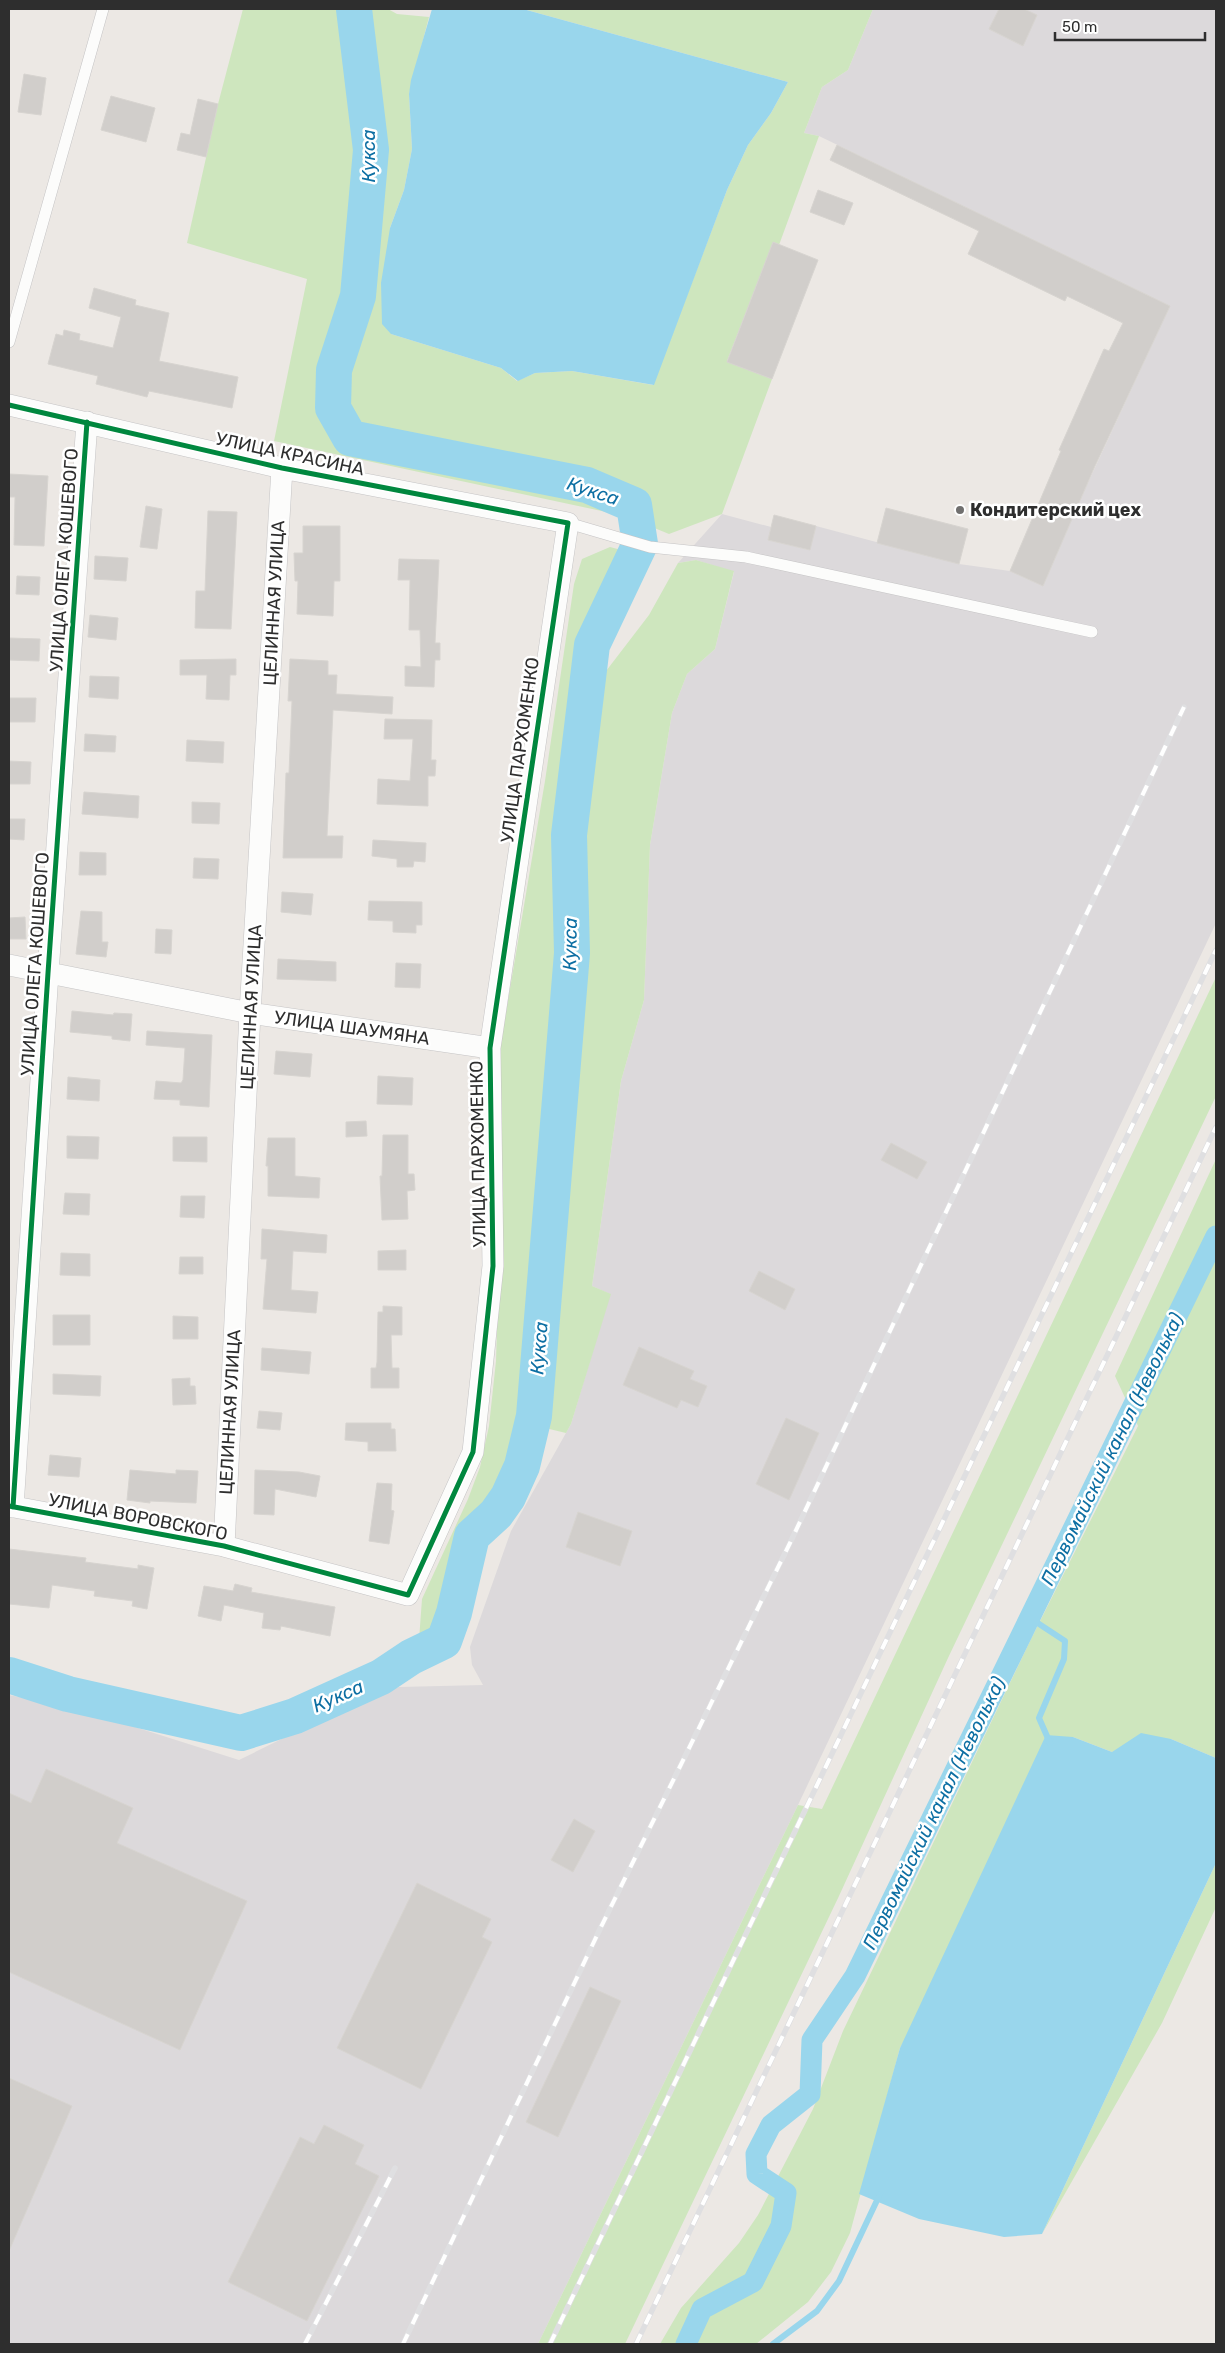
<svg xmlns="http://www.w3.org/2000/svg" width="1225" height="2353" font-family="Rubik,sans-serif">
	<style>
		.industrial { fill: #dcd9db }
		.green { fill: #cee6be }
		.water { fill: #99d6ec }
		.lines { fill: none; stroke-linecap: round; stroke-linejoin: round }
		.stream { stroke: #99d6ec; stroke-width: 6 }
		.canal { stroke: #99d6ec; stroke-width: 21 }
		.river { stroke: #99d6ec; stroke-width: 36 }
		.building { fill: #d1cecb; stroke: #d7d4d0 }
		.lane-casing { stroke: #c5c4c5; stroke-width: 12 }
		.street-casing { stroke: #c5c4c5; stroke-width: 22 }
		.lane { stroke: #fcfcfb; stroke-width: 11 }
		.street { stroke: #fcfcfb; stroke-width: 21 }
		.rail-casing { stroke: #dfdfe1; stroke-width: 5.5 }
		.rail { stroke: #fff; stroke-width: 4; stroke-dasharray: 11; stroke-linecap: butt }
		.cycleway-casing { stroke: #fff; stroke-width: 8 }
		.cycleway { stroke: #00873e; stroke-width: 5 }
		.poi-dot { fill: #706f6e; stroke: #fff; stroke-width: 2 }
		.labels { text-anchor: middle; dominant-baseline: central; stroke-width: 5; stroke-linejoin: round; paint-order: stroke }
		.street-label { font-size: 18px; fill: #2e2e2e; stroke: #fff }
		.poi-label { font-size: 18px; font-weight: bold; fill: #2e2e2e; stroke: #fff; text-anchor: start }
		.water-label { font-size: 19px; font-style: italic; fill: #0d6fa3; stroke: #fff }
	</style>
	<rect width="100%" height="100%" fill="#ece8e4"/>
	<path class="industrial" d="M 873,9 L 1216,9 L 1216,923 L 798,1805 L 538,2344 L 9,2344 L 9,1695 L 75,1708 L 239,1760 L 365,1698 L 399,1687 L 483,1685 L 472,1665 L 470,1647 L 511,1531 L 571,1424 L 610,1294 L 592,1286 L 621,1081 L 644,1000 L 650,845 L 672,713 L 687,674 L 715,649 L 734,572 L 696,560 L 678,563 L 722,514 L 771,527 L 768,540 L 809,550 L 816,526 L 959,564 L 1010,571 L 1043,586 L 1086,487 L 1170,306 L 819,136 L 804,133 L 822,87 L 848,70 Z"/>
	<path class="green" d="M 243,9 L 388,9 L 397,14 L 429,17 L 409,94 L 412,149 L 404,190 L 390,228 L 391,334 L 501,368 L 517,381 L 535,373 L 572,371 L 653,385 L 727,190 L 748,145 L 771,113 L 788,82 L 523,9 L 873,9 L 848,70 L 822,87 L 804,133 L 819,136 L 779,245 L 773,243 L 727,361 L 772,379 L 722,514 L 669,534 L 625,516 L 274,441 L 307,279 L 187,243 L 218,104 Z
		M 610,547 L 625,551 L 584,650 L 561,853 L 563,967 L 522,1425 L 496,1497 L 467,1530 L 437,1635 L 419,1640 L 422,1599 L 468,1499 L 480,1467 L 489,1426 L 496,1361 L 501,1199 L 501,1042 L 545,781 L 574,584 L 582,559 Z
		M 696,560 L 734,571 L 715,649 L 687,674 L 672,713 L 650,845 L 644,1000 L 621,1081 L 592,1286 L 611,1294 L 571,1424 L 566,1433 L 541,1427 L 551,1297 L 577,1071 L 580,961 L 578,835 L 603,675 L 649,615 L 678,563 Z
		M 1216,977 L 1216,1096 L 948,1658 L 839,1896 L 625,2344 L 538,2344 L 798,1805 L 822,1809 Z
		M 1216,1159 L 1216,1758 L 1171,1739 L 1112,1752 L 1073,1737 L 900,2048 L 850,2233 L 831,2272 L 808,2302 L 756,2344 L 660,2344 L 681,2308 L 739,2243 L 758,2215 L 813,2109 L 843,2031 L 1031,1639 L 1138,1426 L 1115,1376 Z
		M 1216,1863 L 1216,1907 L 1162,2023 L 1042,2234 Z"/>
	<path class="water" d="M 432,9 L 523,9 L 788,82 L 771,113 L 748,145 L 727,190 L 654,385 L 572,371 L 535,373 L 518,381 L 501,368 L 391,334 L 382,324 L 381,283 L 390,228 L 404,190 L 412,149 L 409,94 L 411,80 Z
		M 1141,1733 L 1171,1739 L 1216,1758 L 1216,1863 L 1042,2234 L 1004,2237 L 919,2219 L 859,2194 L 900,2048 L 1046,1735 L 1073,1737 L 1112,1752 Z"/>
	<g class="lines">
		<path class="stream" d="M 1030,1618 L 1065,1641 L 1064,1659 L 1039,1718 L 1050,1743
			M 773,2344 L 817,2311 L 839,2281 L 880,2194"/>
		<path class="canal" d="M 686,2344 L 702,2309 L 753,2282 L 781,2226 L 786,2193 L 757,2174 L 756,2154 L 771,2125 L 810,2094 L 812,2040 L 855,1976 L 1216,1236"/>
		<path class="river" d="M 9,1675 L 68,1694 L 241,1733 L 295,1716 L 381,1677 L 411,1657 L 444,1641 L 454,1613 L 472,1536 L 496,1514 L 508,1497 L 522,1466 L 534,1416 L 572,953 L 569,835 L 592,645 L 640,544 L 634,505 L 587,485 L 350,438 L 333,408 L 334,370 L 358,296 L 371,150 L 354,9"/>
	</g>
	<path class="building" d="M 999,9 L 1024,9 L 1037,15 L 1023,46 L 989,29 Z
		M 24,74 L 46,78 L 41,115 L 18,112 Z
		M 111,96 L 155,108 L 146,142 L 101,130 Z
		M 198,99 L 218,104 L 206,157 L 177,150 L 181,133 L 190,135 Z
		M 837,145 L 1170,306 L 1095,466 L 1043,586 L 1010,571 L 1061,451 L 1059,450 L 1104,349 L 1109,351 L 1123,323 L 1067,296 L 1065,301 L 968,254 L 979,231 L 830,160 Z
		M 818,190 L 853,203 L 844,225 L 810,212 Z
		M 773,242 L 818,260 L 772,379 L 727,362 Z
		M 94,288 L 136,300 L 135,305 L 169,313 L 159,361 L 238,377 L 232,408 L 149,391 L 147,397 L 96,384 L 98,376 L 48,364 L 56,334 L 63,336 L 64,330 L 80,334 L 79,340 L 113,348 L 121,317 L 89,308 Z
		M 9,474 L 48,476 L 44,546 L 14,545 L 15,497 L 9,497 Z
		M 146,506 L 162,509 L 157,549 L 140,547 Z
		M 886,508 L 968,529 L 959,564 L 877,543 Z
		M 208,511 L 237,512 L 231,629 L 195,628 L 196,591 L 205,591 Z
		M 774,515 L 816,526 L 810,550 L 768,540 Z
		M 303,526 L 340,526 L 340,581 L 334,581 L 333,616 L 297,614 L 298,581 L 295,581 L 294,553 L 303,553 Z
		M 95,556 L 128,558 L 126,581 L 94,579 Z
		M 399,559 L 439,560 L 435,643 L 440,643 L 440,660 L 435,660 L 434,687 L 405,686 L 405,666 L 421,667 L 420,630 L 409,630 L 410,580 L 398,580 Z
		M 17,576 L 40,577 L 39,595 L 16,594 Z
		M 90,615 L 118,618 L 116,640 L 88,637 Z
		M 9,638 L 40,639 L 39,661 L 9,660 Z
		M 236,659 L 236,675 L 230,675 L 229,700 L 206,699 L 207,675 L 180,675 L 180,660 Z
		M 290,659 L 328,661 L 328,675 L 337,675 L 336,694 L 393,697 L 392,714 L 333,710 L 327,836 L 343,836 L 342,858 L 283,858 L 286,773 L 289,773 L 292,701 L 288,701 Z
		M 90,676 L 119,677 L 118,699 L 89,697 Z
		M 9,698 L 36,698 L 35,722 L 9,722 Z
		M 385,719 L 432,720 L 431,760 L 436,760 L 435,776 L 428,776 L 428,806 L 377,804 L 378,779 L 410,781 L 413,739 L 384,739 Z
		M 85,734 L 116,736 L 115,752 L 84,751 Z
		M 187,740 L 224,742 L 223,763 L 186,761 Z
		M 9,761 L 31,762 L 30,784 L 9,784 Z
		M 84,792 L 139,796 L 138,818 L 82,814 Z
		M 192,802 L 220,803 L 219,824 L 192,823 Z
		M 9,819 L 25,819 L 24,840 L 9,839 Z
		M 373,840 L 426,843 L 425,862 L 414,861 L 413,867 L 397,867 L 397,859 L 372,856 Z
		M 80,852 L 106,853 L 106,875 L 79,875 Z
		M 194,858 L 219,859 L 218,879 L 193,878 Z
		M 282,892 L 313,894 L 311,915 L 281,912 Z
		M 369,901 L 422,902 L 422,925 L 416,925 L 416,933 L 393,932 L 393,921 L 368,920 Z
		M 81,911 L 102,912 L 102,942 L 108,942 L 106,957 L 76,954 Z
		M 25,917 L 26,939 L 9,939 L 9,918 Z
		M 156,929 L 172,930 L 171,954 L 155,953 Z
		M 278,959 L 336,962 L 336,981 L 277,979 Z
		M 396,963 L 421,964 L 420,988 L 395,987 Z
		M 72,1011 L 113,1015 L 114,1013 L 132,1014 L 130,1041 L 112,1039 L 112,1036 L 70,1032 Z
		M 147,1031 L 212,1035 L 209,1107 L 180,1105 L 180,1100 L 154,1099 L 156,1081 L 181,1083 L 183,1080 L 185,1048 L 146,1045 Z
		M 276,1051 L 312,1054 L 310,1077 L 274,1074 Z
		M 378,1076 L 413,1078 L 412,1105 L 377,1104 Z
		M 68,1077 L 100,1080 L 99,1101 L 67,1099 Z
		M 366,1121 L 367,1136 L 346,1137 L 346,1122 Z
		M 383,1135 L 408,1135 L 408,1174 L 414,1174 L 415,1190 L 407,1191 L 408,1219 L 382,1220 L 380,1176 L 382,1176 Z
		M 67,1136 L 99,1137 L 98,1159 L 67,1158 Z
		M 173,1137 L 207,1137 L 207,1162 L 173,1161 Z
		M 268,1138 L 295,1138 L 295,1176 L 320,1178 L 319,1198 L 268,1196 L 268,1166 L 266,1166 Z
		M 891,1143 L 927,1162 L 917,1179 L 881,1160 Z
		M 65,1193 L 90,1194 L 89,1215 L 63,1214 Z
		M 181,1196 L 205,1196 L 204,1218 L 180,1217 Z
		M 262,1229 L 327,1235 L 326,1253 L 293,1251 L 291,1290 L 318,1292 L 316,1313 L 263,1309 L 267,1259 L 261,1259 Z
		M 406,1250 L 406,1270 L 378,1270 L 378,1251 Z
		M 61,1253 L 90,1254 L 90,1276 L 60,1275 Z
		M 180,1257 L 203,1257 L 203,1274 L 179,1274 Z
		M 759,1271 L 795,1289 L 785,1310 L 749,1291 Z
		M 383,1306 L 402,1307 L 402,1335 L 391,1335 L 392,1368 L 399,1368 L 399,1388 L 371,1388 L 371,1368 L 376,1368 L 377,1362 L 378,1312 L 383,1312 Z
		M 53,1315 L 90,1315 L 90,1345 L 53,1345 Z
		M 173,1316 L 198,1317 L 198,1339 L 173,1339 Z
		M 639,1347 L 694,1371 L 690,1379 L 707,1386 L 698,1407 L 681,1400 L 677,1408 L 623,1385 Z
		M 262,1348 L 311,1352 L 309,1374 L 261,1370 Z
		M 53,1374 L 101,1376 L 100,1396 L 53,1394 Z
		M 190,1378 L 190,1386 L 195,1386 L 196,1404 L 173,1405 L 172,1379 Z
		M 259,1411 L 282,1413 L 280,1430 L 257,1428 Z
		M 786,1418 L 819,1433 L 789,1500 L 756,1484 Z
		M 346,1423 L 391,1423 L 391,1429 L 395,1429 L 396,1451 L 368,1451 L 368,1442 L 345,1440 Z
		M 50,1455 L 81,1458 L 79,1477 L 48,1475 Z
		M 130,1470 L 176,1474 L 176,1470 L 198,1471 L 196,1503 L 150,1501 L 150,1503 L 127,1500 Z
		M 255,1470 L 299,1472 L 320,1476 L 316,1497 L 275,1489 L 274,1515 L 254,1514 Z
		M 377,1483 L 392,1484 L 391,1510 L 394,1511 L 389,1544 L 369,1541 Z
		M 578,1512 L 632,1531 L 620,1566 L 566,1547 Z
		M 9,1549 L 86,1558 L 85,1562 L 138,1569 L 138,1565 L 154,1568 L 147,1609 L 132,1606 L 133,1601 L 94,1596 L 95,1591 L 52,1585 L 49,1608 L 9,1604 Z
		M 235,1584 L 252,1588 L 251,1592 L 335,1607 L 330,1636 L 281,1626 L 280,1630 L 262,1628 L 264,1613 L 224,1605 L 221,1621 L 198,1616 L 204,1586 L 233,1591 Z
		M 46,1769 L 133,1808 L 117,1843 L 247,1901 L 180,2050 L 9,1972 L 9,1793 L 31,1803 Z
		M 574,1819 L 595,1831 L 573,1872 L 551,1860 Z
		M 417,1883 L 491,1919 L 482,1937 L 492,1942 L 421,2089 L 337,2048 Z
		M 590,1987 L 621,2001 L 558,2137 L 526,2122 Z
		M 9,2078 L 72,2106 L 9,2251 Z
		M 324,2125 L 364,2145 L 355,2164 L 379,2176 L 307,2321 L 228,2282 L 300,2137 L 314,2144 Z"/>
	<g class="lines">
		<defs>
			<path id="lane" d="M 9,342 L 103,9
				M 568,523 L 650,547 L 746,557 L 1092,632"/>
			<path id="street" d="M 9,405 L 282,468 L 568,523 L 490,1048 L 493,1266 L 473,1452 L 408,1595 L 224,1546 L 9,1506
				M 9,965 L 250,1013 L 490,1048
				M 13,1507 L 48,973 L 87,422
				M 224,1546 L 250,1013 L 282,468"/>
		</defs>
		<use href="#lane" class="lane-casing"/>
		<use href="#street" class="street-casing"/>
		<use href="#lane" class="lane"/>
		<use href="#street" class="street"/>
		<defs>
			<path id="rail" d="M 305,2344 L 395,2168
				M 403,2344 L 600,1929 L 790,1543 L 1184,707
				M 550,2344 L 1216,950
				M 636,2344 L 1216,1127"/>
		</defs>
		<use href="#rail" class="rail-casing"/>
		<use href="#rail" class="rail"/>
		<defs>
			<path id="cycleway" d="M 9,405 L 282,468 L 568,523 L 490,1048 L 493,1266 L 473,1452 L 408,1595 L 224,1546 L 9,1506
				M 13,1507 L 48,973 L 87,422"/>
		</defs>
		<use href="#cycleway" class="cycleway-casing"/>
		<use href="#cycleway" class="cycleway"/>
	</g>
	<circle class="poi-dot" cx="960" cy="510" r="5"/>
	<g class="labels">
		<g class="street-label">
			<text transform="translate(290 454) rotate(12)">УЛИЦА КРАСИНА</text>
			<text transform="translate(64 560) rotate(-86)">УЛИЦА ОЛЕГА КОШЕВОГО</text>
			<text transform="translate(274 603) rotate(-87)">ЦЕЛИННАЯ УЛИЦА</text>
			<text transform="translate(520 750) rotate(-82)">УЛИЦА ПАРХОМЕНКО</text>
			<text transform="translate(35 964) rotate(-86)">УЛИЦА ОЛЕГА КОШЕВОГО</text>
			<text transform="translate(251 1007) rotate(-87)">ЦЕЛИННАЯ УЛИЦА</text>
			<text transform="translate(352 1028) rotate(8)">УЛИЦА ШАУМЯНА</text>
			<text transform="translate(478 1154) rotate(-91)">УЛИЦА ПАРХОМЕНКО</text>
			<text transform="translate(230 1412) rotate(-87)">ЦЕЛИННАЯ УЛИЦА</text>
			<text transform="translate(138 1517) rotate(11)">УЛИЦА ВОРОВСКОГО</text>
		</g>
		<g class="poi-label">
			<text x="970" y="510">Кондитерский цех</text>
		</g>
		<g class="water-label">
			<text transform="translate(368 156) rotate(-90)">Кукса</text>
			<text transform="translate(593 491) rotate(18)">Кукса</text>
			<text transform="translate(570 944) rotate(-89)">Кукса</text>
			<text transform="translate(539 1348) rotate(-85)">Кукса</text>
			<text transform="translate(1112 1449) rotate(-64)">Первомайский канал (Неволька)</text>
			<text transform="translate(338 1696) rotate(-24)">Кукса</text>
			<text transform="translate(934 1813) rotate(-64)">Первомайский канал (Неволька)</text>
		</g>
	</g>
	<rect width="1225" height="2353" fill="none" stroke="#2e2e2e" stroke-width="20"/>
	<path d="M1055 32v8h150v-8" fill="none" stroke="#2e2e2e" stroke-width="2.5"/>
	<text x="1062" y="32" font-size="15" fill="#2e2e2e" stroke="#ffffff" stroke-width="4" paint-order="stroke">50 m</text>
</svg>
